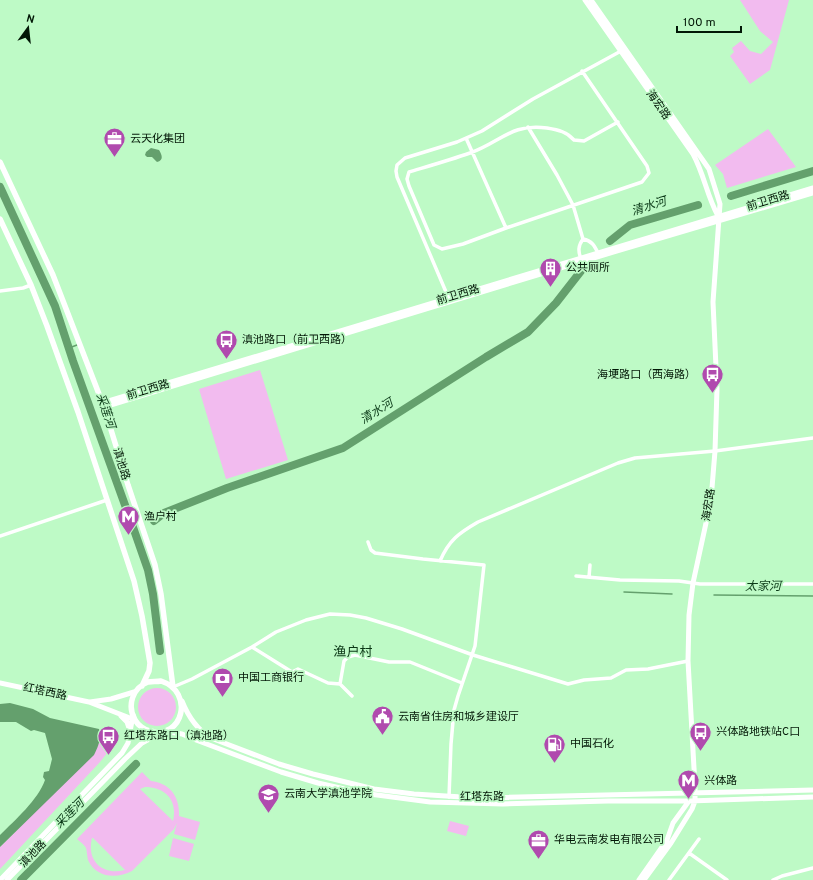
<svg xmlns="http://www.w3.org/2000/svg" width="813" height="880" font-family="Overpass,'Noto Sans SC',sans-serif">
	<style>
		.green { fill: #f2bbef; fill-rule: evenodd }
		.water { fill: #64a06d }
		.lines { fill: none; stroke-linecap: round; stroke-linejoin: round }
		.stream { stroke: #64a06d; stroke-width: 1.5 }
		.river { stroke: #64a06d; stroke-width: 8 }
		.street { stroke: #fff; stroke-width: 3.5 }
		.secondary { stroke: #fff; stroke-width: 5 }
		.primary { stroke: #fff; stroke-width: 5.5 }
		.labels { text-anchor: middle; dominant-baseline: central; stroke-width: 3.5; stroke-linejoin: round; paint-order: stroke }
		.street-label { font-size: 11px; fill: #021706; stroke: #befac6 }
		.poi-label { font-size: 11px; fill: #021706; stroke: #befac6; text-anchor: start }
		.water-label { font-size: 12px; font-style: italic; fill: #0a3917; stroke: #befac6 }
		.quarter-label { font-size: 13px; fill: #0a3615; stroke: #befac6 }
	</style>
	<rect width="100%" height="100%" fill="#befac6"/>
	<path class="green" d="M 740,0 L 789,0 L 770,70 L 750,84 L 730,56 L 734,52 L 732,48 L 741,41 L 750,51 L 761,54 L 773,42 L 760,31 Z
		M 768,129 L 796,167 L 727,188 L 723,174 L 715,165 Z
		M 260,370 L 288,460 L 226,479 L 199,389 Z
		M138 707a19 19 0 1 1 38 0a19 19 0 1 1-38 0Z
		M 99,729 L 111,748 L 100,762 L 0,869 L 0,847 L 45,802 L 101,733 Z
		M 142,772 L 151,781 C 170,783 180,797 179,816 L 200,822 L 195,840 L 174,834 L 177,823 L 174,829 L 132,871 C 117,879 96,878 88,860 C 87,856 87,851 86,848 C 84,844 79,841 77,839 ZM 145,787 C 165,787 178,800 173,821 L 140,789 ZM 92,838 L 93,838 L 125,870 C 103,876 86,861 92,838 Z
		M 450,821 L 469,826 L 466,836 L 447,831 Z
		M 173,838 L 194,844 L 189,861 L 169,856 Z"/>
	<path class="water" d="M 151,148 L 159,150 C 162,155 164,160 157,162 L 152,157 L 147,157 L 145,155 L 146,152 Z
		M 10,703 L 33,709 L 50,718 L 99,729 C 102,738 98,747 94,755 L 0,847 L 0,835 C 15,820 38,800 45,780 L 43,777 L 44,772 L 49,771 L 52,759 L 45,733 L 34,730 L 31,731 L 16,722 L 0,722 L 0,704 Z"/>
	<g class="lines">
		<path class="stream" d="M 69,348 L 77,345
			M 624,592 L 672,594
			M 714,595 L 813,596"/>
		<path class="river" d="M 0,187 L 55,306 L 73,361 L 134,530 L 148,570 L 153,594 L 160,651
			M 731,196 L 813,171
			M 610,241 L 630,225 L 698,205
			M 154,521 L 164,513 L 227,488 L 343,448 L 486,357 L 528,332 L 556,303 L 581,271
			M 21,880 L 136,764"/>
		<path class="street" d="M 582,71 L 647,166 L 649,173 L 642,182 L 506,228 L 463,244 L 442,249 L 434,245 L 409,186 L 407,179 L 409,172 C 429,166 450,160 470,153 C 501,142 511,123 547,128 C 559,130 567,132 574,140 L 584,141 L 618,122
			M 528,127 L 557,175 L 573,205 L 583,239
			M 466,138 L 506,228
			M 581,259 C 578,251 578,246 583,239 C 593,241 595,247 599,255
			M 0,291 L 23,288 L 31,285
			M 449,299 L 397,177 L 396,171 L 397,165 L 405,158 L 457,142 L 482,131 L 533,99 L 621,51
			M 0,536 L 107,500
			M 368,542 L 371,550 L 375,553 L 423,559 L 484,565 L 475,646 L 458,696 L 454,710 L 451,744 L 449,797
			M 440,561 C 449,540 459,533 478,522 L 618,463 L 635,458 L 715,451 L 813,438
			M 576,576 L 620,580 L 679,581 L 700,584 L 813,584
			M 589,577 L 590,565
			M 252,647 L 292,672 L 298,669 L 328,683 L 340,684 L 352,696
			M 340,684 L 344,661 L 348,657 L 355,655 L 389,662 L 410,662 L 462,683
			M 173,687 L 192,679 L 252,647 L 276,632 L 306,620 L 330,614 L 350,615 L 366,618 L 402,629 L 473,655 L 568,684 L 584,680 L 611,678 L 626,670 L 648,669 L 688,661
			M 689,853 L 727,880
			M 669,880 L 699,839
			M 773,880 L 782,876 L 813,868"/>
		<path class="secondary" d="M 585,0 L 693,154 C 704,174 707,196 718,216
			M 591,0 L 709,169 L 720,204 L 713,302 L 717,389 L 715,451 L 711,500 L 693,583 L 689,615 L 688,661 L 695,786 L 695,801 L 692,809 L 671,843 L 644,880
			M 102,403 L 813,188
			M 104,407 L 600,256 L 813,193
			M 0,683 L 89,702 L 135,720
			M 182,701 C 188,716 196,729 211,738 L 279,764 L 313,774 L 374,789 L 414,794 L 478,798 L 813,790
			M 90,702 L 111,699 L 134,692
			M 121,716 L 127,722 L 130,731
			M 0,880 L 122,753 L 128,743 L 133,715
			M 7,880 L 125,759 L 142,743 L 164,731 L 182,734 L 196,740 L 281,772 L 318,783 L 362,793 L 430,802 L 503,804 L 608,801 L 689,801 L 813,797
			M 639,880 L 667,840 L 673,823 L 689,801"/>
		<path class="primary" d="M 0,162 L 53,275 L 104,407 L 128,485 L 155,565 L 161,594 L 173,687
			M 0,219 L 31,285 L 47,326 L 78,412 L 134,581 L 142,616 L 150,663 L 149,671 L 142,686
			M 161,681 C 195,692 183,740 150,731 C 144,730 138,725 135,720 C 127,706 132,688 148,682 C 152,681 157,682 161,681 Z"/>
	</g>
	<defs>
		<symbol id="office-pin" viewBox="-11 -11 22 30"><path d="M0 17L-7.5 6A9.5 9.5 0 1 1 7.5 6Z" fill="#b04aae" stroke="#befac6"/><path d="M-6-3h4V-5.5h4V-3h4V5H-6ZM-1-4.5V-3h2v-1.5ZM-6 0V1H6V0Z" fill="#fff"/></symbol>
		<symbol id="building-pin" viewBox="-11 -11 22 30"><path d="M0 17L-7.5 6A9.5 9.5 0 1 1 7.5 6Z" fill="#b04aae" stroke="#befac6"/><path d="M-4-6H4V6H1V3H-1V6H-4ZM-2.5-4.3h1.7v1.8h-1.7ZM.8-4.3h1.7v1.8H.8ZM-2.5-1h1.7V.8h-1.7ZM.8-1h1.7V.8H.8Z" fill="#fff"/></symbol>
		<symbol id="bus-pin" viewBox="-11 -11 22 30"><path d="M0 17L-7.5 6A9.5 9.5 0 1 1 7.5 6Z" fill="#b04aae" stroke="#befac6"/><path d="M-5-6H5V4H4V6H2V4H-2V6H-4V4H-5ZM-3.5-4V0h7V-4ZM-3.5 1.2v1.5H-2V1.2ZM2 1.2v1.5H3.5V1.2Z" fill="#fff"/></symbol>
		<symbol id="metro-pin" viewBox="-11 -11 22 30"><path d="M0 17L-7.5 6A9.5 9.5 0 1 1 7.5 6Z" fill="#b04aae" stroke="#befac6"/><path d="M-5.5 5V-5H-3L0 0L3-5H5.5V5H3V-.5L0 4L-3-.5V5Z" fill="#fff"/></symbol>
		<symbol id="bank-pin" viewBox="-11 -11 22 30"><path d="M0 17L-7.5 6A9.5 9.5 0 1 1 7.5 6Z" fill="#b04aae" stroke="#befac6"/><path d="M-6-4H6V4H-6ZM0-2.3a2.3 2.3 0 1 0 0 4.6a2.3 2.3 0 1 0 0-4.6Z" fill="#fff"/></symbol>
		<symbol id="civic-pin" viewBox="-11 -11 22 30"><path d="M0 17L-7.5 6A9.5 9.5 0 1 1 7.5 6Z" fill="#b04aae" stroke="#befac6"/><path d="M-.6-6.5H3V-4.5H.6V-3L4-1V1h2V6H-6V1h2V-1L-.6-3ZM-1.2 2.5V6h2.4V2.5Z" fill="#fff"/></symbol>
		<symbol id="fuel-pin" viewBox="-11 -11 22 30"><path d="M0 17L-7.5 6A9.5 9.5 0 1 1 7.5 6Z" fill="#b04aae" stroke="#befac6"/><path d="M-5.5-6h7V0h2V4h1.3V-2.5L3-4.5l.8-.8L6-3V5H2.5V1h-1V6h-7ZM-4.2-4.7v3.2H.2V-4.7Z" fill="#fff"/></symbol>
		<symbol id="university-pin" viewBox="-11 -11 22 30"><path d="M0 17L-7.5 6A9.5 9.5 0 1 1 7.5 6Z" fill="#b04aae" stroke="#befac6"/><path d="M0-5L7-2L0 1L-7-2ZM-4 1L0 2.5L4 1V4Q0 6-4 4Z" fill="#fff"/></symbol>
	</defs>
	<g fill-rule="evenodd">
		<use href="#office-pin" x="102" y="126" width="25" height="34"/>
		<use href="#building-pin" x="538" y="256" width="25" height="34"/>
		<use href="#bus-pin" x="214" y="328" width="25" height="34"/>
		<use href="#bus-pin" x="700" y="362" width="25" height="34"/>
		<use href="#metro-pin" x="116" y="504" width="25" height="34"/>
		<use href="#bank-pin" x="210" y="666" width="25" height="34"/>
		<use href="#civic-pin" x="370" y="704" width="25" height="34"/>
		<use href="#bus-pin" x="688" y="720" width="25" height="34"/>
		<use href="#bus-pin" x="96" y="724" width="25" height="34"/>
		<use href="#fuel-pin" x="542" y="732" width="25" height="34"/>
		<use href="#metro-pin" x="676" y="768" width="25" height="34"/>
		<use href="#university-pin" x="256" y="782" width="25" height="34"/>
		<use href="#office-pin" x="526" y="828" width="25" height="34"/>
	</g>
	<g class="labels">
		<g class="street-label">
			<text transform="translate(658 105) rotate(55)">海宏路</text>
			<text transform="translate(768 201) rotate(-17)">前卫西路</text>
			<text transform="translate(458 295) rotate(-17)">前卫西路</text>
			<text transform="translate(148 390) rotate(-17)">前卫西路</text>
			<text transform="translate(121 464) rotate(73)">滇池路</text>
			<text transform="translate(709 505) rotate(-81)">海宏路</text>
			<text transform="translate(45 692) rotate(12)">红塔西路</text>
			<text x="482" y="797">红塔东路</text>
			<text transform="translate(33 854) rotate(-46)">滇池路</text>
		</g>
		<g class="poi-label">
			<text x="130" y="139">云天化集团</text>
			<text x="566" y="268">公共厕所</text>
			<text x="242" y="340">滇池路口（前卫西路）</text>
			<text x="696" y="375" text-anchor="end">海埂路口（西海路）</text>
			<text x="144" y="517">渔户村</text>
			<text x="238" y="678">中国工商银行</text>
			<text x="398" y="717">云南省住房和城乡建设厅</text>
			<text x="716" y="732">兴体路地铁站C口</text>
			<text x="124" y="736">红塔东路口（滇池路）</text>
			<text x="570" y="744">中国石化</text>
			<text x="704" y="781">兴体路</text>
			<text x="284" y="794">云南大学滇池学院</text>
			<text x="554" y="840">华电云南发电有限公司</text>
		</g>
		<g class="water-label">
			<text transform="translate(649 207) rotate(-17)">清水河</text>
			<text transform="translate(105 411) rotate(71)">采莲河</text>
			<text transform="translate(377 412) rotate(-32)">清水河</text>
			<text x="763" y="587">太家河</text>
			<text transform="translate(70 814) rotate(-45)">采莲河</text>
		</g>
		<g class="quarter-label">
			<text x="353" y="653">渔户村</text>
		</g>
	</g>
	<g transform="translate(28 28) rotate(15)" stroke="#befac6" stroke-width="3" paint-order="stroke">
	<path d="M0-3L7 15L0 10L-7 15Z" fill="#021706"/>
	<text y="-6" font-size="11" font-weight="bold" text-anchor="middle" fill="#021706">N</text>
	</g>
	<path d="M677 26v6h64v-6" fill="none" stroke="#021706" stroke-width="2"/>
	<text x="683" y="26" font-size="12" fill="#021706" stroke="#befac6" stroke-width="3" paint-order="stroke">100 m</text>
</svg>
